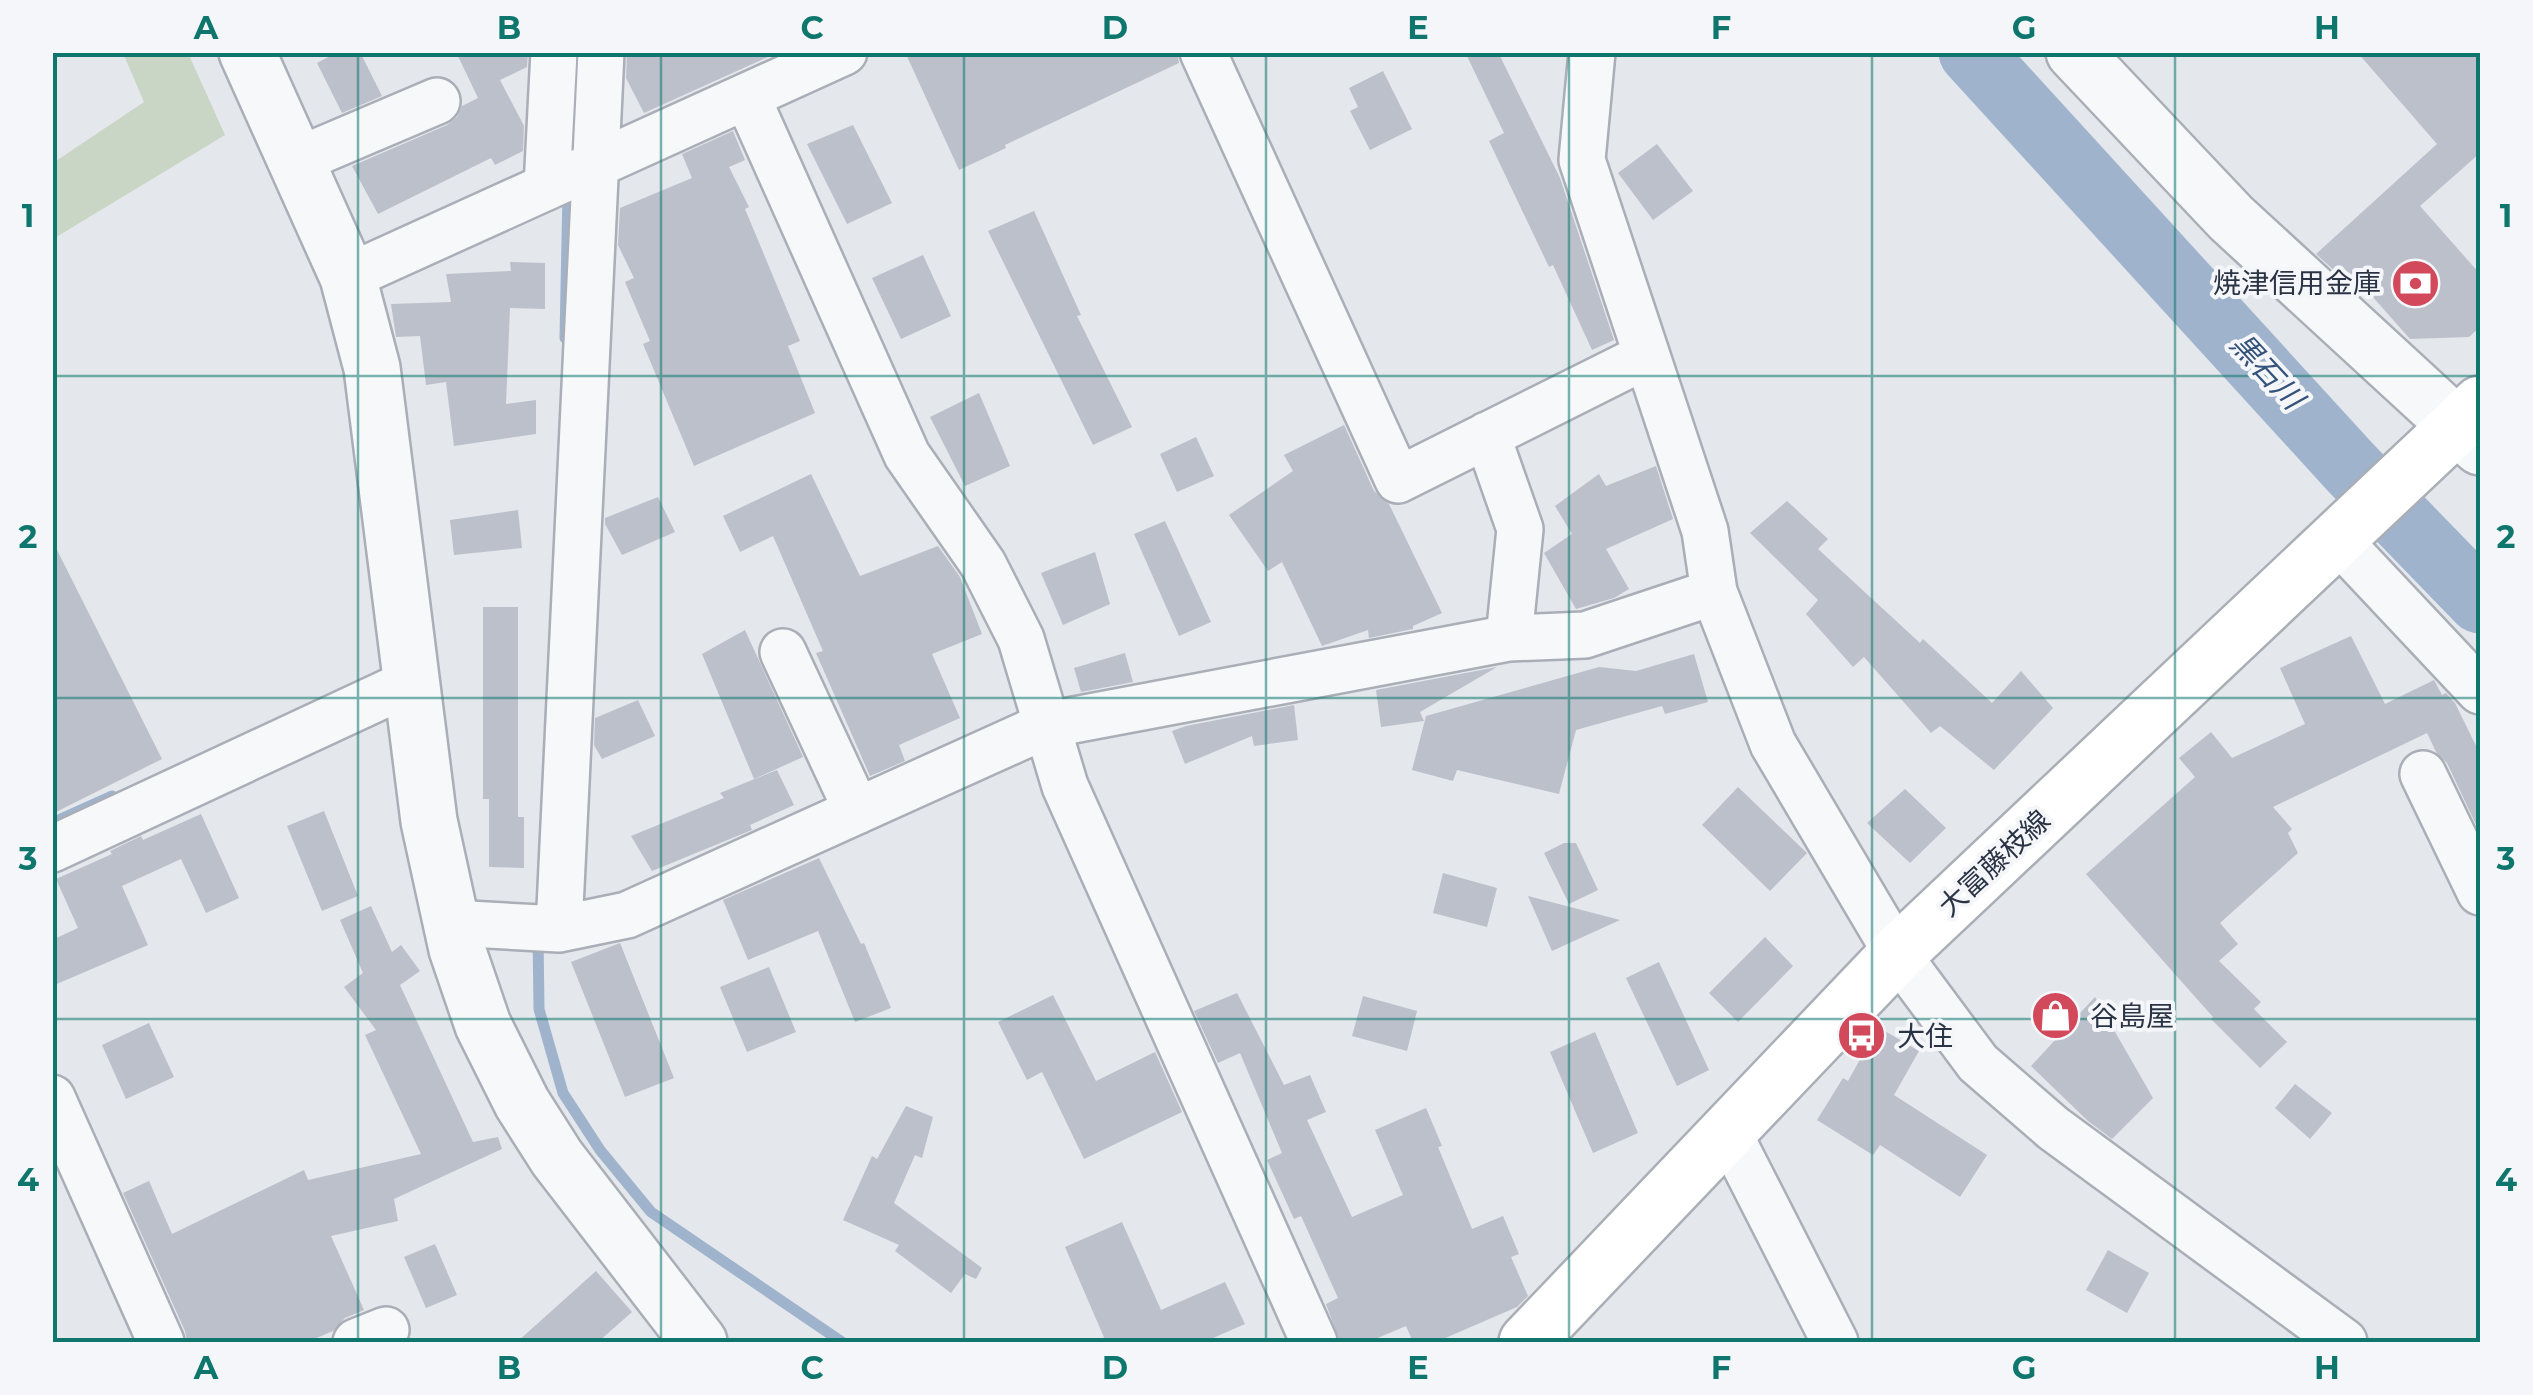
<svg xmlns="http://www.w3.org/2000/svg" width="2533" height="1395" font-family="Montserrat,'Noto Sans JP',sans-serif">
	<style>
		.green { fill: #c9d6c5 }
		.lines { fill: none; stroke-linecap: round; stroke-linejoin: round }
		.stream { stroke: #9fb4cc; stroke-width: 11 }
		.river { stroke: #9fb4cc; stroke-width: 65 }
		.building { fill: #bbc0ca }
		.minor-casing { stroke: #a9aeb7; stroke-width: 50 }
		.tertiary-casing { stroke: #a9aeb7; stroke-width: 60 }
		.secondary-casing { stroke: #a9aeb7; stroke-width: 60 }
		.minor { stroke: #f7f8fa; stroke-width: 45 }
		.tertiary { stroke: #f7f8fa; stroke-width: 55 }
		.secondary { stroke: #fff; stroke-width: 55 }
		.grid { fill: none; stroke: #0f766e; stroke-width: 2.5; stroke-opacity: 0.55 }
		.labels { text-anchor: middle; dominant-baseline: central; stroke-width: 8; stroke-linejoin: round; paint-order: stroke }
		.poi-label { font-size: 28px; fill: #2b3445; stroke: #f4f6f9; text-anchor: start }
		.street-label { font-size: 28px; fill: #2b3445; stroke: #f4f6f9 }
		.water-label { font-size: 30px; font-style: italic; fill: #34527a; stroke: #f4f6f9 }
		.neatline { fill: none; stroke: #0f766e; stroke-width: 4 }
		.grid-label { font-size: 32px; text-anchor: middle; font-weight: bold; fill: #0f766e }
	</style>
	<rect width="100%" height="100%" fill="#e4e7ec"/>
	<path class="green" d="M 123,53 L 188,53 L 225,135 L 53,239 L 53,163 L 144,102 Z"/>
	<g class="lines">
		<path class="stream" d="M 565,338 L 568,191
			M 52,823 L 112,796
			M 538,936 L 539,1009 L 563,1093 L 600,1150 L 651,1212 L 842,1342"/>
		<path class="river" d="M 1971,52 L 2351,468 L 2480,601"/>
	</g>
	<path class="building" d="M 338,52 L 360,52 L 382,96 L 342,113 L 317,63 Z
		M 456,52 L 528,52 L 527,67 L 500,80 L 524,126 L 523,151 L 495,165 L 491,158 L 378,214 L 352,166 L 447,125 L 457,117 L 462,106 L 478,98 Z
		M 627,52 L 779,52 L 644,113 L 626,78 Z
		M 905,52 L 1177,52 L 1179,63 L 1005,145 L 1006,148 L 959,170 Z
		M 1465,52 L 1498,52 L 1560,178 L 1614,340 L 1592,350 L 1553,265 L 1549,267 L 1489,141 L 1504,133 Z
		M 2357,52 L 2480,52 L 2480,153 L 2420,206 L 2480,274 L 2480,327 L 2469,337 L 2410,339 L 2364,287 L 2358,292 L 2316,254 L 2437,144 Z
		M 1383,71 L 1412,129 L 1370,150 L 1350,111 L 1358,107 L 1349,88 Z
		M 853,125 L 892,203 L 847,224 L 807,144 Z
		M 733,131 L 745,160 L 729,167 L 749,207 L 745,209 L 800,341 L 788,346 L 815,413 L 694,466 L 643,344 L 650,341 L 625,282 L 634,278 L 618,245 L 620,208 L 692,178 L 682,154 Z
		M 1657,144 L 1693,191 L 1653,220 L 1618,173 Z
		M 1034,211 L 1081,315 L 1077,316 L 1132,427 L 1093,445 L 988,231 Z
		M 923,255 L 951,316 L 901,339 L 872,278 Z
		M 510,262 L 545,263 L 545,309 L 510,308 L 506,404 L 536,400 L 536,434 L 454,446 L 446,382 L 426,385 L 420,336 L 396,337 L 391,304 L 451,302 L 446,274 L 511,271 Z
		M 979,393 L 1010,466 L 965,486 L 930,417 Z
		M 1344,425 L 1374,491 L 1389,504 L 1442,613 L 1413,626 L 1413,629 L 1369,638 L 1368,630 L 1322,646 L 1282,562 L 1268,571 L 1229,515 L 1293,471 L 1284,455 Z
		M 1196,437 L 1214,476 L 1177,492 L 1160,454 Z
		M 1656,466 L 1673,519 L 1606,549 L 1629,589 L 1614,598 L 1576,609 L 1544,553 L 1572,534 L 1555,506 L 1599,474 L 1606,486 Z
		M 811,474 L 860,576 L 938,546 L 960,577 L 982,634 L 932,654 L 960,718 L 899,745 L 905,761 L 870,776 L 816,653 L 823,651 L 773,536 L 740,552 L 723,516 Z
		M 658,497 L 675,532 L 622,555 L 605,524 L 605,518 Z
		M 1787,501 L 1828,539 L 1818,549 L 1920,643 L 1923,639 L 1992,703 L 2021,671 L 2053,708 L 1994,770 L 1940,726 L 1931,733 L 1864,657 L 1853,667 L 1806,614 L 1818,600 L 1750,533 Z
		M 518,510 L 522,548 L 454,555 L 450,520 Z
		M 1165,521 L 1211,622 L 1179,636 L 1134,534 Z
		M 52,540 L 162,759 L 52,814 Z
		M 1095,552 L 1110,604 L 1063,625 L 1041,573 Z
		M 483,607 L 518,607 L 518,817 L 524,817 L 524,868 L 489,867 L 489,799 L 483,799 Z
		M 745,630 L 803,757 L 754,779 L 702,654 Z
		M 2351,636 L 2385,704 L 2434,680 L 2442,695 L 2446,693 L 2455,703 L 2480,754 L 2480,833 L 2447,763 L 2436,752 L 2427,733 L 2273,807 L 2292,829 L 2288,833 L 2298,853 L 2220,923 L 2238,944 L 2219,961 L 2261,1002 L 2254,1009 L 2287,1042 L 2260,1068 L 2211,1019 L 2213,1017 L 2086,874 L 2195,777 L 2179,758 L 2211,732 L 2232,758 L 2305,724 L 2280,668 Z
		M 1125,653 L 1133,682 L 1081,692 L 1074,668 Z
		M 1694,654 L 1708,702 L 1665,714 L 1662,706 L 1576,730 L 1559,794 L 1457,770 L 1453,781 L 1412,770 L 1426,716 L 1599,667 L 1636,671 Z
		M 1497,667 L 1420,712 L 1424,721 L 1381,727 L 1376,690 Z
		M 638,700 L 655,736 L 602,759 L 594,745 L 595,718 Z
		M 1294,705 L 1298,740 L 1254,746 L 1252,736 L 1185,764 L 1172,731 L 1186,726 Z
		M 777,770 L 794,805 L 750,825 L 752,830 L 652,871 L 631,836 L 724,798 L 720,793 Z
		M 1738,787 L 1807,853 L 1770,891 L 1702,825 Z
		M 1905,789 L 1946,828 L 1910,863 L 1867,823 Z
		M 324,811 L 358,896 L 322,911 L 287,826 Z
		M 201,814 L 239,898 L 206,913 L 181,859 L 122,886 L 148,945 L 52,986 L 52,940 L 78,928 L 56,879 L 112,854 L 110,851 L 141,836 L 143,840 Z
		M 1564,843 L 1576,843 L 1598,890 L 1569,904 L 1544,853 Z
		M 819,858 L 861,944 L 864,943 L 891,1008 L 855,1022 L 818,931 L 748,960 L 723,900 Z
		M 1443,873 L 1497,888 L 1487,927 L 1433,913 Z
		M 1528,896 L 1620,920 L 1552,951 Z
		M 371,906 L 392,952 L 401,945 L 420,971 L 400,985 L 473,1142 L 498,1137 L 502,1149 L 394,1199 L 398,1221 L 331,1236 L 364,1310 L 345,1318 L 333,1331 L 307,1342 L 187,1342 L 185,1331 L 123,1193 L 149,1181 L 172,1234 L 304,1170 L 308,1180 L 421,1154 L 365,1035 L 376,1030 L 344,987 L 363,973 L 340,920 Z
		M 1765,937 L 1793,966 L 1738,1022 L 1709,993 Z
		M 620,943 L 674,1078 L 625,1097 L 571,962 Z
		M 1659,962 L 1709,1070 L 1677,1086 L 1626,978 Z
		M 769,967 L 796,1032 L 747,1052 L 720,987 Z
		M 1237,993 L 1284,1085 L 1310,1075 L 1326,1112 L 1307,1120 L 1352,1217 L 1403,1195 L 1375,1130 L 1426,1108 L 1442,1146 L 1438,1147 L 1472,1229 L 1503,1216 L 1519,1254 L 1511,1257 L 1528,1296 L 1517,1307 L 1436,1342 L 1413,1342 L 1406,1326 L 1368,1342 L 1340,1342 L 1326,1304 L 1338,1298 L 1301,1216 L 1294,1219 L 1267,1160 L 1282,1153 L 1240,1053 L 1218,1063 L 1194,1011 Z
		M 1053,995 L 1096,1081 L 1155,1052 L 1182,1112 L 1084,1159 L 1042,1072 L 1027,1080 L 998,1022 Z
		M 1363,996 L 1417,1011 L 1407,1051 L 1352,1036 Z
		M 2095,997 L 2153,1098 L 2112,1139 L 2088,1121 L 2031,1066 Z
		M 149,1023 L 174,1077 L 126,1099 L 102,1045 Z
		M 1878,1027 L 1919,1051 L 1894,1095 L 1987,1155 L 1960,1197 L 1880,1145 L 1873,1155 L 1817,1120 L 1843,1078 L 1848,1081 Z
		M 1595,1032 L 1638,1133 L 1593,1153 L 1550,1052 Z
		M 2295,1084 L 2332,1113 L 2310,1139 L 2275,1108 Z
		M 906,1106 L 933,1117 L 922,1158 L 915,1155 L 894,1203 L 982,1268 L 976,1279 L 965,1274 L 951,1293 L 895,1251 L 899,1245 L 843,1220 L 872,1156 L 877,1159 Z
		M 1122,1222 L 1161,1310 L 1225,1282 L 1245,1324 L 1204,1342 L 1106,1342 L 1065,1247 Z
		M 435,1244 L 457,1295 L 426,1308 L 404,1257 Z
		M 2108,1250 L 2149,1273 L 2127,1313 L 2086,1290 Z
		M 596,1271 L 632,1312 L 598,1342 L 517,1342 Z"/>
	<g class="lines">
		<defs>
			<path id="minor" d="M 1203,52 L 1398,480 L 1646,356
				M 1592,52 L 1582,160 L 1705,531 L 1714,592 L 1773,744 L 1897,954 L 1978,1063 L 2053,1128 L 2344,1342
				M 747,97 L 907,455 L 983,564 L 1021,639 L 1065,786 L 1314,1342
				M 296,161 L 437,101
				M 547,187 L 554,52
				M 348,277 L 844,52
				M 1487,435 L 1520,529 L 1509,638
				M 2338,540 L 2480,691
				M 783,652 L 857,811
				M 2423,774 L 2480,892
				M 52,849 L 411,682
				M 451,923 L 559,929 L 627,915 L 1047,725 L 1509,638 L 1585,635 L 1714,592
				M 559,929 L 601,52
				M 52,1098 L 161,1342
				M 1728,1132 L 1835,1342
				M 356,1342 L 386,1330"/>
			<path id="tertiary" d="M 247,52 L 348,277 L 372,368 L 429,821 L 457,949 L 483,1025 L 522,1103 L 557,1158 L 699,1342
				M 2074,52 L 2231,218 L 2480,447"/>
			<path id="secondary" d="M 1527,1342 L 1897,954 L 2480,404"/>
		</defs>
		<use href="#minor" class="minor-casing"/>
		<use href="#tertiary" class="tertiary-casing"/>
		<use href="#secondary" class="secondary-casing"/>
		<use href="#minor" class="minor"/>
		<use href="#tertiary" class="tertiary"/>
		<use href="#secondary" class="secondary"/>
	</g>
	<path class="grid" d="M 358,52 L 358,1342M 661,52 L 661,1342M 964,52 L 964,1342M 1266,52 L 1266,1342M 1569,52 L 1569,1342M 1872,52 L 1872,1342M 2175,52 L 2175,1342M 52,376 L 2480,376M 52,698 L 2480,698M 52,1019 L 2480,1019"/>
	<defs>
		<symbol id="bank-disc" viewBox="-11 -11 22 22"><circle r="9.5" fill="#d1495b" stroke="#f4f6f9"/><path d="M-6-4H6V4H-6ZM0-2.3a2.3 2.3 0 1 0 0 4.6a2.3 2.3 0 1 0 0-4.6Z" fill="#fff"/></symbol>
		<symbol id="shop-disc" viewBox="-11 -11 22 22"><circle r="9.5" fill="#d1495b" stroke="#f4f6f9"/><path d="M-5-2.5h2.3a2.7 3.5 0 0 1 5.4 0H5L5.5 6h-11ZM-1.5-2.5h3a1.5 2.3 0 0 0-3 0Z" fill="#fff"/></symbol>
		<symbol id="bus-disc" viewBox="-11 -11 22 22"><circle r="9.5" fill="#d1495b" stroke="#f4f6f9"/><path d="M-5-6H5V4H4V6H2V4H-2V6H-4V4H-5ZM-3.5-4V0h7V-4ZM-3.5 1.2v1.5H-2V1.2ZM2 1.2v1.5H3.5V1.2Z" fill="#fff"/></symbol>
	</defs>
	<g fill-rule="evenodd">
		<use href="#bank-disc" x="2388" y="256" width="55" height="55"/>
		<use href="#shop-disc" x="2028" y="988" width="55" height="55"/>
		<use href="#bus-disc" x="1834" y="1008" width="55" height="55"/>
	</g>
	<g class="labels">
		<g class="poi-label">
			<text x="2381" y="283" text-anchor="end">焼津信用金庫</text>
			<text x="2090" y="1016">谷島屋</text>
			<text x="1897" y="1036">大住</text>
		</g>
		<g class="street-label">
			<text transform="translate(1994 863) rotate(-43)">大富藤枝線</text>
		</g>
		<g class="water-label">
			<text transform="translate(2267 371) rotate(47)">黒石川</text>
		</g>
	</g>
	<rect width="2533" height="1395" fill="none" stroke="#f4f6f9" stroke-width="110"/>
	<rect x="55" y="55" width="2423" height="1285" class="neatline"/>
	<g class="grid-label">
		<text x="206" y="39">A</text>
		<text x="509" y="39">B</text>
		<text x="812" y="39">C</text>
		<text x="1115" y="39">D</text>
		<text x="1418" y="39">E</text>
		<text x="1721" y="39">F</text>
		<text x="2024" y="39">G</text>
		<text x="2327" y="39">H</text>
		<text x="28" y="227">1</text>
		<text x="2506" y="227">1</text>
		<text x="28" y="548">2</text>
		<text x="2506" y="548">2</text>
		<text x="28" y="870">3</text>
		<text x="2506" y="870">3</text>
		<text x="28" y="1191">4</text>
		<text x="2506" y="1191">4</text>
		<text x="206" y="1379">A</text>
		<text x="509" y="1379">B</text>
		<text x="812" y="1379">C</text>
		<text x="1115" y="1379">D</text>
		<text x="1418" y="1379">E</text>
		<text x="1721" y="1379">F</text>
		<text x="2024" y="1379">G</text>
		<text x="2327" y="1379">H</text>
	</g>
</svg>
